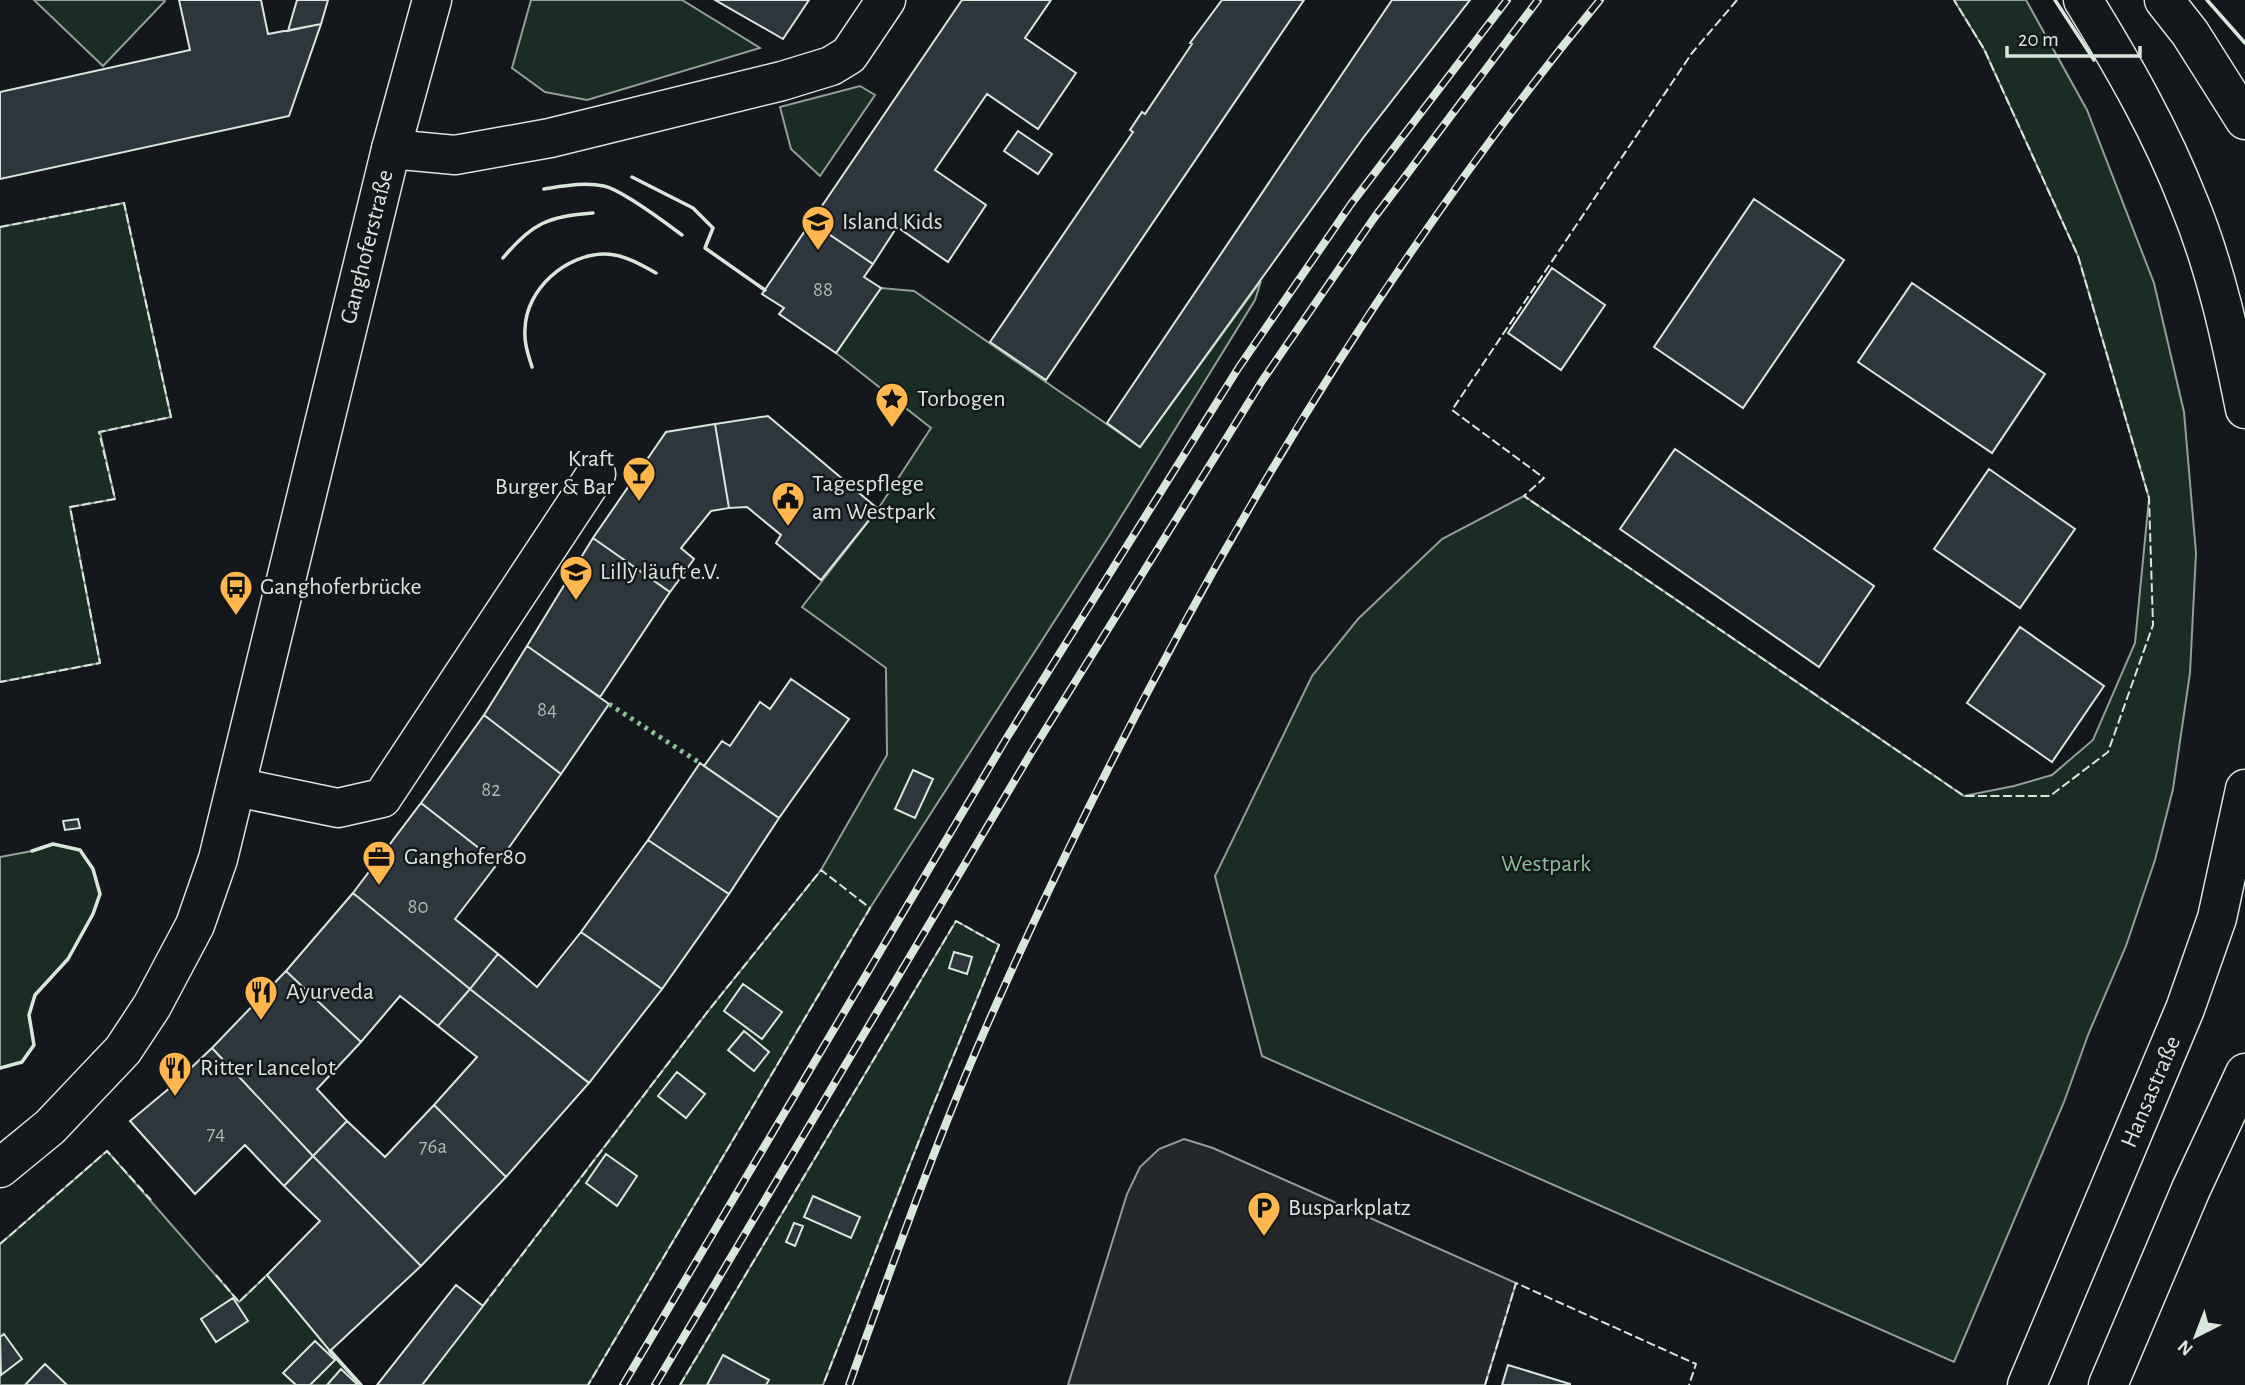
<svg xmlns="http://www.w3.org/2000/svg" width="2245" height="1385" font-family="'Alegreya Sans',sans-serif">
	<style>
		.green { fill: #1a2d24; stroke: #939e99; stroke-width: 2 }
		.parking { fill: #24282b; stroke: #939e99; stroke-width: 2 }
		.building { fill: #2c363c; stroke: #d8e6dc; stroke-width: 2 }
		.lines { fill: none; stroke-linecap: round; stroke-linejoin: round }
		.minor-casing { stroke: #d8e6dc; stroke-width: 41 }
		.tertiary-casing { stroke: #d8e6dc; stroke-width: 41 }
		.secondary-casing { stroke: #d8e6dc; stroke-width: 41 }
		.minor { stroke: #14181c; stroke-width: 38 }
		.tertiary { stroke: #14181c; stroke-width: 38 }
		.secondary { stroke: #14181c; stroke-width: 38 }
		.rail-casing { stroke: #d8e6dc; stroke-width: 8 }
		.rail { stroke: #14181c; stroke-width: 5; stroke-dasharray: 16; stroke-linecap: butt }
		.hedge { stroke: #8ac095; stroke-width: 5; stroke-dasharray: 3.5 5; stroke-linecap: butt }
		.fence { stroke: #d8e6dc; stroke-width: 2; stroke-dasharray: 9 3.5; stroke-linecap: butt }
		.wall { stroke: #d8e6dc; stroke-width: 3.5 }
		.labels { text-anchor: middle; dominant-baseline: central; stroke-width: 5; stroke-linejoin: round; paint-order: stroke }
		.number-label { font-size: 21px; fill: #adbab4 }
		.poi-label { font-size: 24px; fill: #d8e6dc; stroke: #14181c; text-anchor: start }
		.street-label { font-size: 24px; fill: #d8e6dc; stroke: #14181c }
		.park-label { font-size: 24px; fill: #8ac095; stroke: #14181c }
	</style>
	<rect width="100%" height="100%" fill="#14181c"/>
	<path class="green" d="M 34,0 L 164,0 L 165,1 L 103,66 Z
		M 531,0 L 682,0 L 760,48 L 587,100 L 545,92 L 512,68 Z
		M 1954,0 L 2026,0 L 2087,110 L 2154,283 L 2184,412 L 2196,553 L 2190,673 L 2173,789 L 2155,860 L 2126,946 L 2088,1035 L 2064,1102 L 1954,1362 L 1262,1056 L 1215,876 L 1312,676 L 1358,619 L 1442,539 L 1524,496 L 1964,796 L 2014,786 L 2052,775 L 2093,740 L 2135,643 L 2149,498 L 2078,256 L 1984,49 Z
		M 860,86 L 875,95 L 820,176 L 791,149 L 780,107 Z
		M 124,203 L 171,417 L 100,432 L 115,499 L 70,507 L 100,663 L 0,682 L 0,227 Z
		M 1261,281 L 1255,300 L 1111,533 L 870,908 L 588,1385 L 422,1385 L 705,1015 L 821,870 L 887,755 L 886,668 L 802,607 L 878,509 L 931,428 L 836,353 L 881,288 L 914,291 L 1140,447 Z
		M 53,844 L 80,850 L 93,869 L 100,894 L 93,914 L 68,959 L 35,995 L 29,1015 L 34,1045 L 22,1062 L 0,1068 L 0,857 L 32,851 Z
		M 956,921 L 999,945 L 930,1113 L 823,1385 L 680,1385 Z
		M 107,1151 L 239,1302 L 267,1275 L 361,1385 L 0,1385 L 0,1244 Z"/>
	<path class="parking" d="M 1184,1139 L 1213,1148 L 1516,1283 L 1485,1385 L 1068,1385 L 1127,1194 L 1140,1167 L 1159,1149 Z"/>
	<path class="building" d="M 179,0 L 261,0 L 268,34 L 321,24 L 289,116 L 0,179 L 0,92 L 190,50 Z
		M 297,0 L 328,0 L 321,24 L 288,31 Z
		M 715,0 L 809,0 L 783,39 Z
		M 962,0 L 1051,0 L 1025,38 L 1076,73 L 1038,129 L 987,94 L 935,170 L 986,205 L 948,262 L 897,227 L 873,264 L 811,222 Z
		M 1222,0 L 1304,0 L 1046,380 L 990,342 L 1133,132 L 1130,130 L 1142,112 L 1145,114 L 1192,44 L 1190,43 L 1196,35 Z
		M 1392,0 L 1470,0 L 1363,138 L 1140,447 L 1107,423 Z
		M 1018,131 L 1052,154 L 1038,174 L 1004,151 Z
		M 1754,199 L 1844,260 L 1743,408 L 1654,347 Z
		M 811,222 L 873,264 L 864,277 L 881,288 L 836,353 L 779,314 L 784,308 L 762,294 Z
		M 1552,268 L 1605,305 L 1561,370 L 1508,333 Z
		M 1912,283 L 2045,374 L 1992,453 L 1858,362 Z
		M 768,416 L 878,509 L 821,580 L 776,543 L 781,535 L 747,507 L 729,508 L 715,424 Z
		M 715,424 L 729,508 L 711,511 L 681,548 L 694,559 L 670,592 L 593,538 L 666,432 Z
		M 1675,449 L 1874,586 L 1819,667 L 1620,529 Z
		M 1989,469 L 2075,529 L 2020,608 L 1934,549 Z
		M 593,538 L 670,592 L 600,697 L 527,646 Z
		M 2020,627 L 2104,686 L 2052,762 L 1967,703 Z
		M 527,646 L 609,704 L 561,774 L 484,715 Z
		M 791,679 L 849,719 L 779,818 L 704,766 L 722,741 L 730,746 L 760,702 L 770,709 Z
		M 484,715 L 561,774 L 498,863 L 421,803 Z
		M 700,763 L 779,818 L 729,894 L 648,840 Z
		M 913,770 L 933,779 L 915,818 L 895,809 Z
		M 421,803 L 498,863 L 455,919 L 498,954 L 470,989 L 353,893 Z
		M 78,819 L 80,828 L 65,830 L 63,821 Z
		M 648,840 L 729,894 L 662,989 L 581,932 Z
		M 353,893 L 470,989 L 438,1026 L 400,996 L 361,1042 L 286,971 Z
		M 581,932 L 662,989 L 589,1083 L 470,989 L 498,954 L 537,987 Z
		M 954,952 L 972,957 L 967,974 L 949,968 Z
		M 286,971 L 361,1042 L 317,1089 L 347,1121 L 313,1156 L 212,1048 Z
		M 743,984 L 782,1012 L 762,1039 L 724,1011 Z
		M 470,989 L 589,1083 L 506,1177 L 434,1105 L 477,1057 L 438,1026 Z
		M 744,1031 L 769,1052 L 754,1071 L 728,1050 Z
		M 212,1048 L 313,1156 L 284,1186 L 245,1145 L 195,1194 L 130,1121 L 172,1086 Z
		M 677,1072 L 705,1094 L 686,1118 L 658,1096 Z
		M 434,1105 L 506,1177 L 421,1266 L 313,1156 L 347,1121 L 385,1157 Z
		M 606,1154 L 637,1176 L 617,1206 L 586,1183 Z
		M 313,1156 L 421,1266 L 330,1351 L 267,1275 L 320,1221 L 284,1186 Z
		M 813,1196 L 860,1217 L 851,1238 L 804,1217 Z
		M 794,1223 L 803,1226 L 795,1246 L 786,1242 Z
		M 456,1285 L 483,1306 L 422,1385 L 377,1385 Z
		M 233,1298 L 248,1321 L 216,1342 L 201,1319 Z
		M 4,1334 L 22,1359 L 1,1375 L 0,1337 Z
		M 315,1341 L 335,1360 L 310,1385 L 296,1385 L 283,1373 Z
		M 723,1355 L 769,1380 L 766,1385 L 707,1385 Z
		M 45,1364 L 67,1385 L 25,1385 Z
		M 1508,1365 L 1570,1384 L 1570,1385 L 1502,1385 Z
		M 341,1369 L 358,1385 L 327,1385 Z"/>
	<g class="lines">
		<defs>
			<path id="minor" d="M 391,149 L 455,155 L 550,138 L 782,81 L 831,66 L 849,55 L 886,0
				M 236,787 L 338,808 L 382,798 L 596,474"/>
			<path id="tertiary" d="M 0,1168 L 50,1127 L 123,1050 L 152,1006 L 195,925 L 218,859 L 391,149 L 432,0"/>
			<path id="secondary" d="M 2083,0 C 2123,65 2161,131 2189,203 C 2216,269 2231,339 2245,409
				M 2164,0 L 2190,33 L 2245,120
				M 2027,1385 L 2185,1009 L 2217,918 L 2245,789
				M 2108,1385 L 2191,1189 L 2245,1073"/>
		</defs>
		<use href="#minor" class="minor-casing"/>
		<use href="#tertiary" class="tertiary-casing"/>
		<use href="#secondary" class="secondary-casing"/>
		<use href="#minor" class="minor"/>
		<use href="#tertiary" class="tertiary"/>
		<use href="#secondary" class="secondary"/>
		<defs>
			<path id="rail" d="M 623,1385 L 1006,739 L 1239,367 L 1351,204 L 1507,0
				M 655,1385 L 1031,753 L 1262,381 L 1374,218 L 1538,0
				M 849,1385 C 894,1260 938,1135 992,1014 C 1152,654 1349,305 1600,0"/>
		</defs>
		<use href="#rail" class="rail-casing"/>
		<use href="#rail" class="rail"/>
		<path class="hedge" d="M 609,704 L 700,763"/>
		<path class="fence" d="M 1737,0 L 1692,53 L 1452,410 L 1544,478 L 1524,496 L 1964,796 L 2050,796 L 2108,752 L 2153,625 L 2149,498 L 2078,256 L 1984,49 L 1954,0
			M 0,227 L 124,203 L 171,417 L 99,432 L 115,499 L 70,507 L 100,663 L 0,682
			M 0,1244 L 107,1151 L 151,1200
			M 216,1275 L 239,1302 L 267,1275
			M 483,1306 L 705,1015 L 821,870 L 870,908 L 588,1385
			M 680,1385 L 956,921 L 999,945 L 930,1113 L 823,1385
			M 1485,1385 L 1516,1283 L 1696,1364 L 1689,1385"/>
		<path class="wall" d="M 2055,0 L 2094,60
			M 2207,0 L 2245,43
			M 632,177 L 693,208 L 713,228 L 705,248 L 765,290
			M 544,189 C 564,186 584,182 604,186 C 622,190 666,223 682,235
			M 503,258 C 532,223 549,216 593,213
			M 532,367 C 528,354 524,343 525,329 C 526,289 566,254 605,254 C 623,254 642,265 656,273
			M 0,1068 L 22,1062 L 34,1045 L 29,1015 L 35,995 L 68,959 L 93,914 L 100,894 L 93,869 L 80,850 L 53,844 L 32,851
			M 330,1351 L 361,1385"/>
	</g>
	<defs>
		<symbol id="school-pin" viewBox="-11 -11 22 30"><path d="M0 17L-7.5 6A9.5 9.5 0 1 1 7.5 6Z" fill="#ffb74d" stroke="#14181c"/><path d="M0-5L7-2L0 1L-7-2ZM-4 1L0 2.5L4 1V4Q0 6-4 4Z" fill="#111"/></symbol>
		<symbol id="sight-pin" viewBox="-11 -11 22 30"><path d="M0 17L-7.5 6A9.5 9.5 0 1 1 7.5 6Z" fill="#ffb74d" stroke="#14181c"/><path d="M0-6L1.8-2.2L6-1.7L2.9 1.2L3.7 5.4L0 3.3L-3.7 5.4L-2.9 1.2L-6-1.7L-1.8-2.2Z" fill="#111"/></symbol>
		<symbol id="bar-pin" viewBox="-11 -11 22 30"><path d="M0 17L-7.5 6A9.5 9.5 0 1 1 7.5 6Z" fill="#ffb74d" stroke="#14181c"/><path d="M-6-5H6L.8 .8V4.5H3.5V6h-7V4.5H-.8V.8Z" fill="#111"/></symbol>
		<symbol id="civic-pin" viewBox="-11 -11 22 30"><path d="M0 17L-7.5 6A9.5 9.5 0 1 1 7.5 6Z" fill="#ffb74d" stroke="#14181c"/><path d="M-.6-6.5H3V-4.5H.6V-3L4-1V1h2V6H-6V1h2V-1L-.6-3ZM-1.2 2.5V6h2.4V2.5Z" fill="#111"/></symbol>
		<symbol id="bus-pin" viewBox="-11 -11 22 30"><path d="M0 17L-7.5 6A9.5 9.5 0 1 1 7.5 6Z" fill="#ffb74d" stroke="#14181c"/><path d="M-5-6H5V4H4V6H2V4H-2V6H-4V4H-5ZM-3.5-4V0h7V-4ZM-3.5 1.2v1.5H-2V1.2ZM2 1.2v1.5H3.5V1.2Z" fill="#111"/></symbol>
		<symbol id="office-pin" viewBox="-11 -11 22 30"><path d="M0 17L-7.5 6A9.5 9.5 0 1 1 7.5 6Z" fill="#ffb74d" stroke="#14181c"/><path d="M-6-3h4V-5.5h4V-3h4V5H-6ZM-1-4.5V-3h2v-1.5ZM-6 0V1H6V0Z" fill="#111"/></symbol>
		<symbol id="restaurant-pin" viewBox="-11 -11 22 30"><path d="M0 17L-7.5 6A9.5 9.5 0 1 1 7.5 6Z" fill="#ffb74d" stroke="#14181c"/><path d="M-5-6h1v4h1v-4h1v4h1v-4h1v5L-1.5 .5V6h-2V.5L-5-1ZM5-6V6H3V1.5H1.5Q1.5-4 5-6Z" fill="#111"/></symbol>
		<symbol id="parking-pin" viewBox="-11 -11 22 30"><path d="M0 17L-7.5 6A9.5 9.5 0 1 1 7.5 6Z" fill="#ffb74d" stroke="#14181c"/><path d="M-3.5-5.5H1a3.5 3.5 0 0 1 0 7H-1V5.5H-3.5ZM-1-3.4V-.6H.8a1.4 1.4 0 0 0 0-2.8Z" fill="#111"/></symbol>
	</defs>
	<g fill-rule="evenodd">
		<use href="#school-pin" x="799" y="203" width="38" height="52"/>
		<use href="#sight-pin" x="873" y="380" width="38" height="52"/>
		<use href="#bar-pin" x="620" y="454" width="38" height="52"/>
		<use href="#civic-pin" x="769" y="479" width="38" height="52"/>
		<use href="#school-pin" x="557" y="553" width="38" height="52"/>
		<use href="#bus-pin" x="217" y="568" width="38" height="52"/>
		<use href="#office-pin" x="360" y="838" width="38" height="52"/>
		<use href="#restaurant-pin" x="242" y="973" width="38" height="52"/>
		<use href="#restaurant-pin" x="156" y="1049" width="38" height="52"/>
		<use href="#parking-pin" x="1245" y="1189" width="38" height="52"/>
	</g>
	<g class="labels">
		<g class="number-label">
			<text x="823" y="289">88</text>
			<text x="547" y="709">84</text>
			<text x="491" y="789">82</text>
			<text x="418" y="906">80</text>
			<text x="216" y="1133">74</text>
			<text x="433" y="1146">76a</text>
		</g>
		<g class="poi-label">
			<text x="842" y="222">Island Kids</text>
			<text x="917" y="399">Torbogen</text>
			<text x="614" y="459" text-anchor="end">Kraft<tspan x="614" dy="28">Burger &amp; Bar</tspan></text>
			<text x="812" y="484">Tagespflege<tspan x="812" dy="28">am Westpark</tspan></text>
			<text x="600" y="572">Lilly läuft e.V.</text>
			<text x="260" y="587">Ganghoferbrücke</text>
			<text x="404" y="857">Ganghofer80</text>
			<text x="286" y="992">Ayurveda</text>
			<text x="200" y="1068">Ritter Lancelot</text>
			<text x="1288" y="1208">Busparkplatz</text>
		</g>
		<g class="street-label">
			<text transform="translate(367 247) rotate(-76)">Ganghoferstraße</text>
			<text transform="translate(2151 1092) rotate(-67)">Hansastraße</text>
		</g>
		<g class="park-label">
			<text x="1546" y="864">Westpark</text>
		</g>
	</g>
	<g transform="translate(2196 1336) rotate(222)" stroke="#14181c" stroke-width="5" paint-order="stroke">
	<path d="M0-5L12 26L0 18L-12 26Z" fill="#d8e6dc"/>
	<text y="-10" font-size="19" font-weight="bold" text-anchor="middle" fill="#d8e6dc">N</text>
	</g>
	<path d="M2007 46v10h133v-10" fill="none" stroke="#d8e6dc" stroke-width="3.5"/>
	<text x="2018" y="46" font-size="21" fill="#d8e6dc" stroke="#14181c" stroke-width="5" paint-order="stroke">20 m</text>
</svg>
